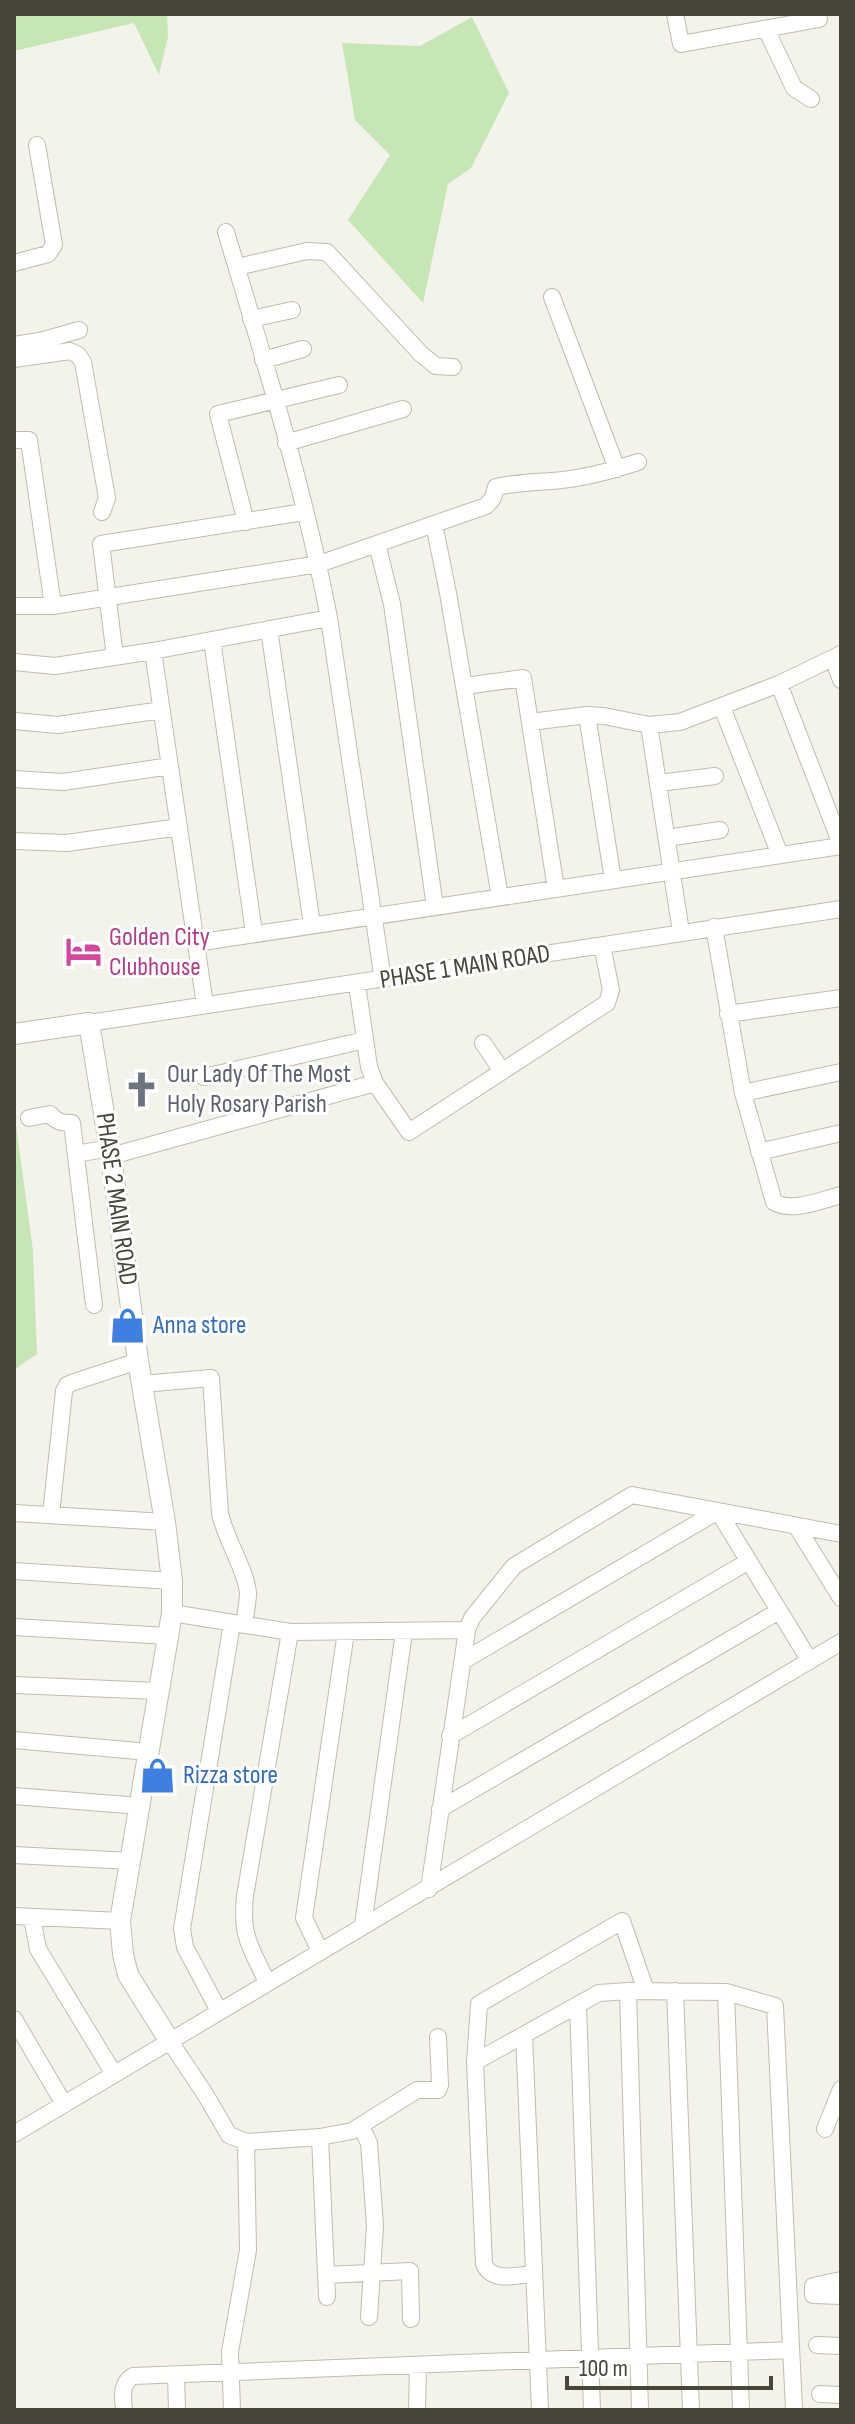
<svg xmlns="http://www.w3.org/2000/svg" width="855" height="2424" font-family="'Sofia Sans Condensed',sans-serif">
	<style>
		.green { fill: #c7e6b6 }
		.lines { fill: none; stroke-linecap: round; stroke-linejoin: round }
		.minor-casing { stroke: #c0bdad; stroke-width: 18 }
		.tertiary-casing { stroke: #c0bdad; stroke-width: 22 }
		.minor { stroke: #fff; stroke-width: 16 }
		.tertiary { stroke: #fff; stroke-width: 20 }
		.labels { text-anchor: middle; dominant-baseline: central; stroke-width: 6; stroke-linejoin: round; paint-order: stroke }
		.hotel-label { font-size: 26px; fill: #b23c85; stroke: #fff; text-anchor: start }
		.street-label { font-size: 26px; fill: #484539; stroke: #fff }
		.worship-label { font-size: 26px; fill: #5b616d; stroke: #fff; text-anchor: start }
		.shop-label { font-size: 26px; fill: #366cbe; stroke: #fff; text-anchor: start }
	</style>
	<rect width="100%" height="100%" fill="#f4f3eb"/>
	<path class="green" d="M 14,14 L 167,14 L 168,37 L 159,75 L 134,23 L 14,51 Z
		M 472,17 L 509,93 L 471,168 L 448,184 L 423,303 L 348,220 L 390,155 L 355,120 L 342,43 L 420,46 Z
		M 14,1110 L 33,1251 L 37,1354 L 14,1370 Z"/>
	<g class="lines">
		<defs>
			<path id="minor" d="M 675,14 L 681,44 L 819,19 L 818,14
				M 766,29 L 794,88 L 811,99
				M 226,232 C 264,359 304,488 329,618 L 383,980
				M 14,263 L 48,254 L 54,245 L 37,145
				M 237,267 L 307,251 L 327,252 L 421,354 L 436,366 L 453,367
				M 552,297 L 617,469
				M 251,319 L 292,310
				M 14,345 L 40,341 L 79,330
				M 14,359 L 70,351 L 78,355 L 83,362 L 107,498 L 102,512
				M 263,360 L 303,349
				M 14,440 L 29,440 L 53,606
				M 286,443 L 403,409
				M 246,522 L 218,414 L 339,385
				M 434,524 L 448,593 L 500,897
				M 377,544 L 392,604 L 435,907
				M 14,606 L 53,606 L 319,564 L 486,506 L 493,498 L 496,487 C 515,483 532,482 552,481 C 581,479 611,471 638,462
				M 269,629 L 312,925
				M 212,640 L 254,933
				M 153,651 L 205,1005
				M 115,657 L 101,544 L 304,512
				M 833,658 L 841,680
				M 14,662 L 55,666 L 153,651 L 329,618
				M 779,684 L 841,844
				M 465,686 L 523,678 L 556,889
				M 722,707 L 780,855
				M 587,715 L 613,880
				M 14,721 L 58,725 L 162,710
				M 530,722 L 587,715 L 604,716 L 649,725 L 680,722 L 779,684 L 841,654
				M 649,725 L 681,932
				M 14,779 L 63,782 L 170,766
				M 659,783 L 715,776
				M 667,838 L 720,830
				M 14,841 L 67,843 L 179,827
				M 714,927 L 743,1093 L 774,1202 C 792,1213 821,1200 841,1195
				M 196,943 L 841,846
				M 357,984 L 369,1067 L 375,1083 L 409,1132 L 607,1003 L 611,990 L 602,945
				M 728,1014 L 841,998
				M 89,1023 L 841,909
				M 483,1043 L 502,1071
				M 204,1077 L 365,1040
				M 743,1093 L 841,1072
				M 29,1118 L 50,1114 C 56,1122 62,1123 72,1123 L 94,1305
				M 759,1152 L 841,1133
				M 76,1154 L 110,1148
				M 111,1156 L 375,1083
				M 142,1384 L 211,1378 L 220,1513 C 225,1539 246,1569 248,1593 C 248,1603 245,1615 244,1625
				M 14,1513 L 165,1522
				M 51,1515 L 64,1391 L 67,1385 L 74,1382 L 138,1361
				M 797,1527 L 841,1598
				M 14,1571 L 172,1581
				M 172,1613 L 290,1632 L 467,1630
				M 14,1627 L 168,1636
				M 463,1661 L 718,1511 L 810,1661
				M 14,1685 L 159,1691
				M 450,1736 L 749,1561
				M 14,1740 L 149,1752
				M 14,1796 L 140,1806
				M 440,1809 L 779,1611
				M 14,1855 L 131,1861
				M 429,1889 L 467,1630 L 472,1618 L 514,1566 L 632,1495 L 841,1534
				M 14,1916 L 120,1921
				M 32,1917 L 38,1949 L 114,2074
				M 363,1925 L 404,1632
				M 320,1951 L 304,1918 L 346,1632
				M 267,1982 C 250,1946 241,1937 245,1896 L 290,1632
				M 628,1991 L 726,1992 L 775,2006 L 794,2410
				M 675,1991 L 691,2410
				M 726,1992 L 741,2410
				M 578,2005 L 592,2410
				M 219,2011 L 185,1947 L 182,1929 L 232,1623
				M 14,2019 L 64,2104
				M 524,2035 L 540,2410
				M 169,2040 L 205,2094 L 229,2135 L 246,2142 L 320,2137 L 352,2131 L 417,2090 L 438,2090 L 440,2085 L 438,2037
				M 475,2062 L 479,2004 L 622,1921 L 646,1991
				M 361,2126 L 369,2143 L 375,2226 L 369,2317
				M 825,2129 L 841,2089
				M 14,2134 L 841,1642
				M 320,2137 L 327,2297
				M 534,2274 C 516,2275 492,2283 484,2264 L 475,2062 L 599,1993 L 628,1991 L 640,2410
				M 326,2275 L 410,2271 L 411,2319
				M 841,2280 L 813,2286 L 813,2295 L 841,2296
				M 817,2345 L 841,2346
				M 176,2375 L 177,2410
				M 820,2394 L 841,2395
				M 124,2410 C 123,2397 120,2384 133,2376 L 791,2350
				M 232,2410 L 230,2352 L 248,2250 L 246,2142
				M 417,2410 L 418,2365"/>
			<path id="tertiary" d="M 14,1034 L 89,1023 L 111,1156 L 138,1361 L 165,1522 L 172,1581 L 172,1613 L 120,1921 L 123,1954 L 128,1975 L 169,2040"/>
		</defs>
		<use href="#minor" class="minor-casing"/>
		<use href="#tertiary" class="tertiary-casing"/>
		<use href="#minor" class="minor"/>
		<use href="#tertiary" class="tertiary"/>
	</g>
	<defs>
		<symbol id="hotel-bare" viewBox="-9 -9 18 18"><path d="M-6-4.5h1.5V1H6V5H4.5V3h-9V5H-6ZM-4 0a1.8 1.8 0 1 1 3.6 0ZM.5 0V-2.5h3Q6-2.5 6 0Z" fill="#d1479c" stroke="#fff" stroke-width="2.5" paint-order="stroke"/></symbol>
		<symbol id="church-bare" viewBox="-9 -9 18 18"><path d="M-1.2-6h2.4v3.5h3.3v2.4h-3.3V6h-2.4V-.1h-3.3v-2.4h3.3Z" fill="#6b7280" stroke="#fff" stroke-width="2.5" paint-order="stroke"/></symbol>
		<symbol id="shop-bare" viewBox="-9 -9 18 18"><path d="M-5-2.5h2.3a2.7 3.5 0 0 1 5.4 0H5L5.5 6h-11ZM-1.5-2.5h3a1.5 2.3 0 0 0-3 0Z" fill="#3f7fe0" stroke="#fff" stroke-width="2.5" paint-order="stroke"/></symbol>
	</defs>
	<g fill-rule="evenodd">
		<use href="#hotel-bare" x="58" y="926" width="51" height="51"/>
		<use href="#church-bare" x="116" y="1064" width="51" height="51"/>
		<use href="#shop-bare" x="102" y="1300" width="51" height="51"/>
		<use href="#shop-bare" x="132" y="1750" width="51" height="51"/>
	</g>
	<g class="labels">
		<g class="hotel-label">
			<text x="109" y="937">Golden City<tspan x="109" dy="30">Clubhouse</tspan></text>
		</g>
		<g class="street-label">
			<text transform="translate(465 967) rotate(-9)">PHASE 1 MAIN ROAD</text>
			<text transform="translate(116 1199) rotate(82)">PHASE 2 MAIN ROAD</text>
		</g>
		<g class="worship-label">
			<text x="167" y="1074">Our Lady Of The Most<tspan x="167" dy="30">Holy Rosary Parish</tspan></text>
		</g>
		<g class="shop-label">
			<text x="153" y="1325">Anna store</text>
			<text x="183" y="1775">Rizza store</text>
		</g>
	</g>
	<rect width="855" height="2424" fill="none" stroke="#484539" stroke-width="32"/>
	<path d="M567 2376v12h204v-12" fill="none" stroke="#484539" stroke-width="4"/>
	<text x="579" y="2376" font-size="24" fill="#484539" stroke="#ffffff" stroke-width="6" paint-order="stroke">100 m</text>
</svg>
